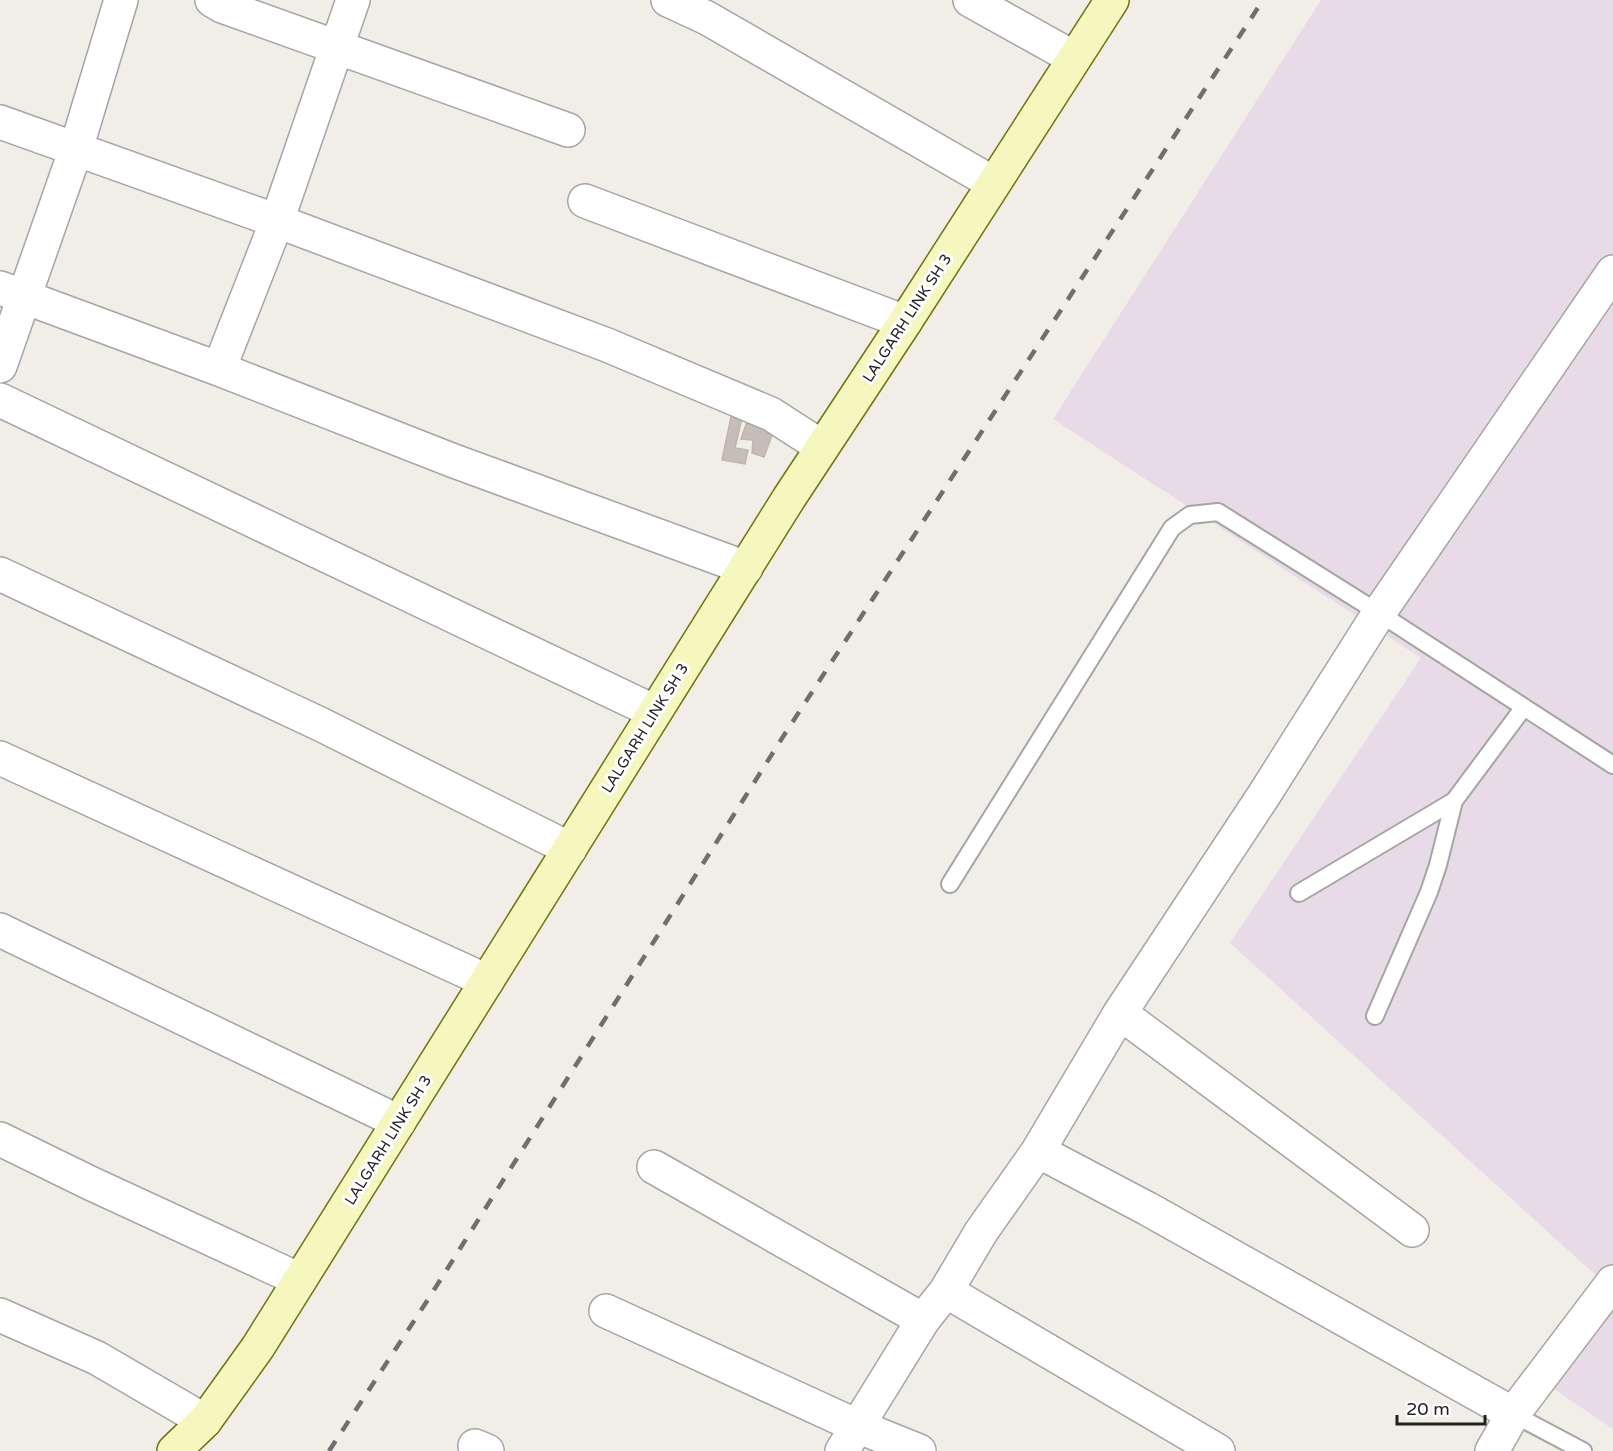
<svg xmlns="http://www.w3.org/2000/svg" width="1613" height="1451" font-family="'Varela Round',sans-serif">
	<style>
		.industrial { fill: #e9dae7 }
		.building { fill: #c5bdb7; stroke: #c2b4ab; stroke-width: 1.5 }
		.lines { fill: none; stroke-linecap: round; stroke-linejoin: round }
		.lane-casing { stroke: #a5a5a5; stroke-width: 20 }
		.street-casing { stroke: #a5a5a5; stroke-width: 36 }
		.secondary-casing { stroke: #6c7609; stroke-width: 36 }
		.lane { stroke: #fff; stroke-width: 16 }
		.street { stroke: #fff; stroke-width: 33 }
		.secondary { stroke: #f6f7bf; stroke-width: 33 }
		.rail { stroke: #6f6f6f; stroke-width: 4.5; stroke-dasharray: 12 12; stroke-linecap: butt }
		.labels { text-anchor: middle; dominant-baseline: central; stroke-width: 6; stroke-linejoin: round; paint-order: stroke }
		.street-label { font-size: 15px; fill: #212121; stroke: #fff }
	</style>
	<rect width="100%" height="100%" fill="#f1eee8"/>
	<path class="industrial" d="M 1321,0 L 1613,0 L 1613,1291 L 1230,943 L 1421,658 L 1053,419 Z
		M 1613,1294 L 1613,1429 L 1542,1381 Z"/>
	<path class="building" d="M 733,407 L 744,409 L 735,448 L 748,450 L 745,464 L 722,460 Z
		M 751,410 L 778,419 L 764,457 L 752,453 L 753,440 L 741,439 Z"/>
	<g class="lines">
		<defs>
			<path id="lane" d="M 950,884 L 1172,528 L 1190,515 L 1218,512 L 1379,613 L 1613,765
				M 1299,893 L 1454,801 L 1524,707
				M 1375,1016 L 1429,892 L 1438,865 L 1454,801
				M 1513,1414 L 1583,1451"/>
			<path id="street" d="M 212,0 L 222,6 L 568,130
				M 668,0 L 707,18 L 993,183
				M 970,0 L 1074,58
				M 0,122 L 277,221 L 607,345 L 771,414 L 822,447
				M 585,201 L 905,322
				M 0,288 L 219,369 L 454,461 L 746,568
				M 0,366 L 76,149 L 121,0
				M 219,369 L 277,221 L 353,0
				M 0,400 L 655,712
				M 0,574 L 320,724 L 570,849
				M 0,758 L 487,981
				M 0,930 L 399,1122
				M 1120,1013 L 1412,1230
				M 0,1139 L 90,1183 L 300,1280
				M 1038,1151 L 1148,1209 L 1513,1414
				M 654,1167 L 923,1320
				M 946,1291 L 1218,1451
				M 606,1311 L 857,1426 L 919,1451
				M 0,1315 L 97,1358 L 205,1421
				M 475,1446 L 487,1451
				M 842,1451 L 923,1320 L 946,1291 L 981,1232 L 1038,1151 L 1120,1013 L 1264,795 L 1379,613 L 1613,272
				M 1492,1451 L 1513,1414 L 1613,1282"/>
			<path id="secondary" d="M 174,1451 L 205,1421 L 258,1347 L 789,498 L 905,322 L 1112,0"/>
		</defs>
		<use href="#lane" class="lane-casing"/>
		<use href="#street" class="street-casing"/>
		<use href="#secondary" class="secondary-casing"/>
		<use href="#lane" class="lane"/>
		<use href="#street" class="street"/>
		<use href="#secondary" class="secondary"/>
		<path class="rail" d="M 329,1451 L 427,1301 L 786,732 L 1263,0"/>
	</g>
	<g class="labels">
		<g class="street-label">
			<text transform="translate(907 318) rotate(-57)">LALGARH LINK SH 3</text>
			<text transform="translate(645 728) rotate(-58)">LALGARH LINK SH 3</text>
			<text transform="translate(388 1140) rotate(-58)">LALGARH LINK SH 3</text>
		</g>
	</g>
	<path d="M1397 1415v9h88v-9" fill="none" stroke="#212121" stroke-width="3"/>
	<text x="1406" y="1415" font-size="18" fill="#212121" stroke="#ffffff" stroke-width="4.5" paint-order="stroke">20 m</text>
</svg>
